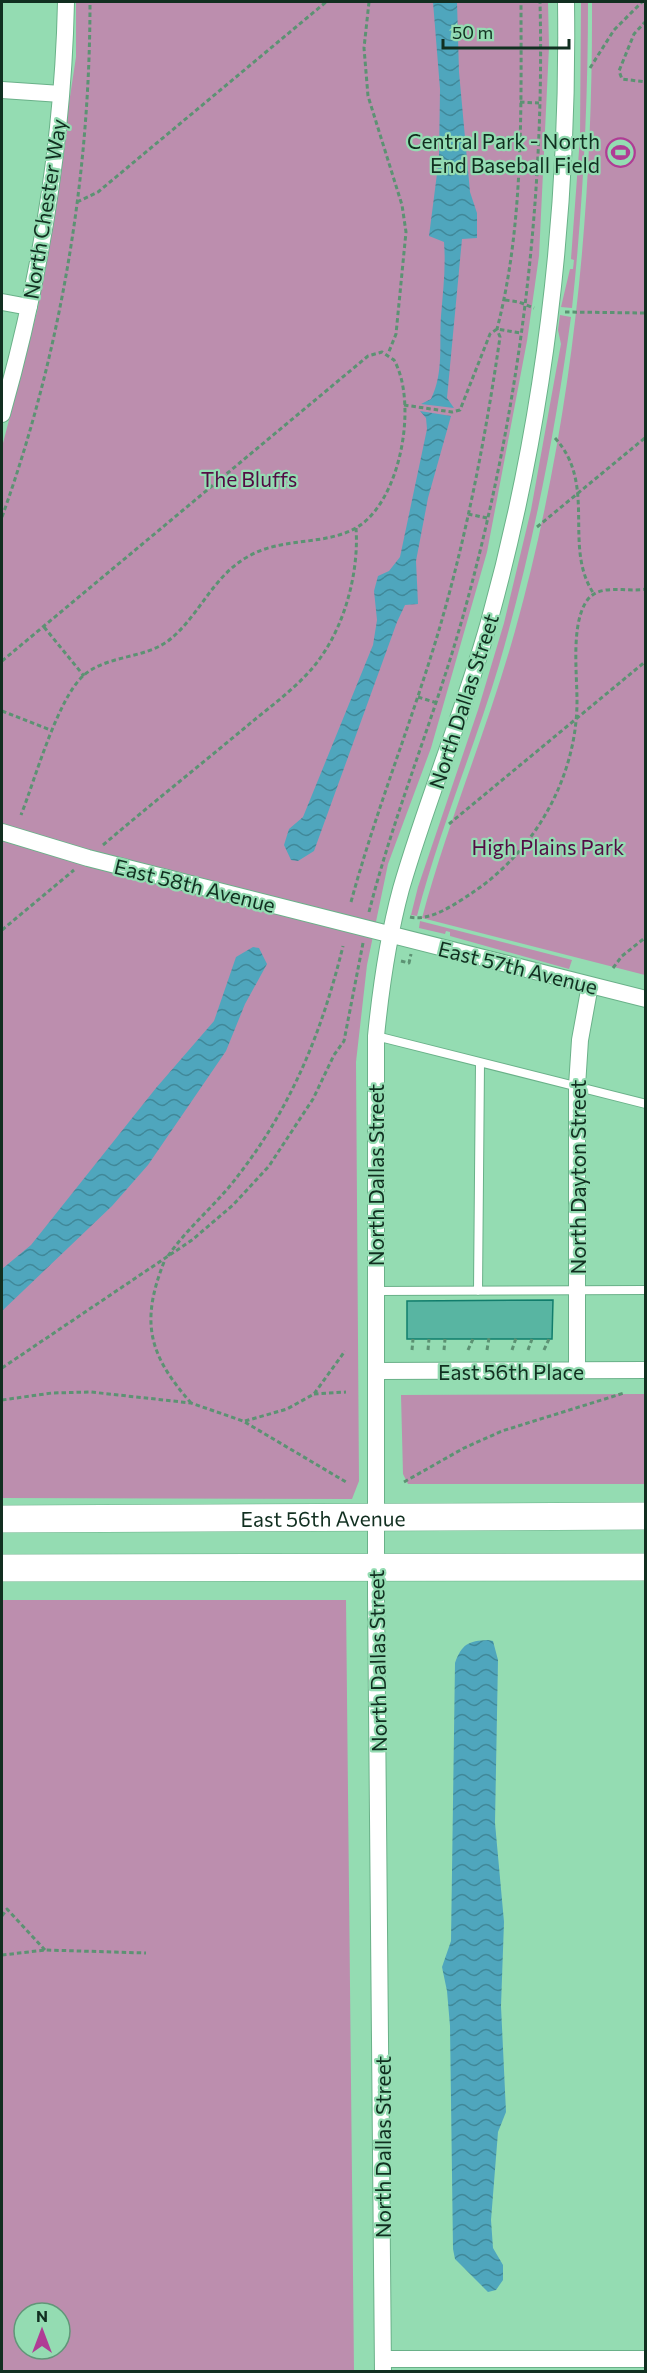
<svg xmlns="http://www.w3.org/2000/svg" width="647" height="2373" font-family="Commissioner,sans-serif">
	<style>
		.green { fill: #bc8eae; fill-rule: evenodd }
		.water { fill: url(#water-waves) }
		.building { fill: #58b5a2; stroke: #117d6c; stroke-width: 1.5 }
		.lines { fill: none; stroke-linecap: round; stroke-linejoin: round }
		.service-casing { stroke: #6ab189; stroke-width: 10 }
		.minor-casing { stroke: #6ab189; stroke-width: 18 }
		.primary-casing { stroke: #6ab189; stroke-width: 28 }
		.path { stroke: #5c9273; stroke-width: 3; stroke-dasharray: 4.5 3; stroke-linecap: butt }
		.service { stroke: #fff; stroke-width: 8 }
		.minor { stroke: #fff; stroke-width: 16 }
		.primary { stroke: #fff; stroke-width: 27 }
		.labels { text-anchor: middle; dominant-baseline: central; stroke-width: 4.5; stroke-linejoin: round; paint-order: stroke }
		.poi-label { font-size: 21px; fill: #112f20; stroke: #94dcb2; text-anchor: end }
		.street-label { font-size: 21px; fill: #112f20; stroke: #94dcb2 }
		.park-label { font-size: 21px; fill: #530b44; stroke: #94dcb2 }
	</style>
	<defs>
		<pattern id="water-waves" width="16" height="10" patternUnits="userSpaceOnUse" patternTransform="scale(1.5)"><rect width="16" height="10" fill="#4fa6bd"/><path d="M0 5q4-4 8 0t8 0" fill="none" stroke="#408899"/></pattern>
	</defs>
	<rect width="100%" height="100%" fill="#94dcb2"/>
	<path class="green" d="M 76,2 L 548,2 L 549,47 L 539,256 L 527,341 L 487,552 L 431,748 L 388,864 L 367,965 L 356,1062 L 359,1481 L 352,1499 L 2,1498 L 2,447 L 38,308 L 76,57 Z
		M 581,2 L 588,2 C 588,104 583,206 572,308 L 561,307 L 570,269 L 573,269 L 574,260 L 571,259 L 580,137 Z
		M 592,2 L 645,2 L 645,975 L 422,918 C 448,821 488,728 515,631 C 572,426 593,214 592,2 Z
		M 560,315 L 571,317 C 555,434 532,551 499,665 C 474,749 439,831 417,916 L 411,915 L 418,887 L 478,710 L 504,623 L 531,510 L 556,371 L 561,344 L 558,330 Z
		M 420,921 L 572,960 L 569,969 L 450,936 L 450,932 L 446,931 L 445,934 L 419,928 Z
		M 645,1394 L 645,1484 L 408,1484 L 403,1474 L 401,1395 Z
		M 2,1600 L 346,1600 L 354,2371 L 2,2371 ZM 24,2313 L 60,2313 L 60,2349 L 24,2349 Z"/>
	<path class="water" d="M 433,2 L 457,2 L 459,72 L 470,192 L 477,213 L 477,238 L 462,239 L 447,398 L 454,408 L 421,404 L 431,399 C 444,373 439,344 441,316 C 443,291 446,268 444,242 L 429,236 L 439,158 L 440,89 Z
		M 420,411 L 451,416 L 428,498 L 416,561 L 418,604 L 405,605 L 397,622 L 314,851 L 298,861 L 291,860 L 284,845 L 289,829 L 303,817 L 373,645 L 377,620 L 374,591 L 378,576 L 389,571 L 400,557 L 427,429 L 426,418 Z
		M 253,947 L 259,948 L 267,964 L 245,1004 L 226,1051 L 148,1165 L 112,1206 L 2,1311 L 2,1269 L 31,1245 L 156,1088 L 214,1021 L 236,957 Z
		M 488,1640 L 493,1641 L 498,1660 L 495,1823 L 504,1922 L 501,2006 L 506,2112 L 498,2132 L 491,2220 L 493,2248 L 503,2265 L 503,2280 L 496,2290 L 488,2292 L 455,2259 L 453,2249 L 450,2026 L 447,1991 L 442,1967 L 451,1941 L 455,1663 C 462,1644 468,1641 488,1640 Z"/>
	<path class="building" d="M 553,1300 L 552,1339 L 407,1339 L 407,1301 Z"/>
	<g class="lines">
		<defs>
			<path id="service" d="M 376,1036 L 646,1104
				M 375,1291 L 646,1290
				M 478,1291 L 480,1063"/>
			<path id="minor" d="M 2,90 L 61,94
				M 2,302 L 29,307
				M 2,414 C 40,280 63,141 66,2
				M 2,832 L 88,858 L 646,999
				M 376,1371 L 646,1370
				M 577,1371 L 577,1086 L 580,1040 L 590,985
				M 383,2359 L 646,2359
				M 383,2372 L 376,1596 L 376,1036 C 381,986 388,937 401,889 C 427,799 464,712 489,622 C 545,420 569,210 566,2"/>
			<g id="primary">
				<path id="s1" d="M 2,1519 L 646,1516"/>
				<path d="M 2,1568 L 646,1567"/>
			</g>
		</defs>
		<use href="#service" class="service-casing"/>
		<use href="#minor" class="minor-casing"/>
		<use href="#primary" class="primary-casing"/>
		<path class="path" d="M 369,2 L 364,48 L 368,96 L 402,205 L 406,232 L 396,334 L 388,354
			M 646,21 L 634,34 L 619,71 L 622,79 L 646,82
			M 590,68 L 614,30 L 642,2
			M 520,102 L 539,103
			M 77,202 L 98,192 L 326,2
			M 505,300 L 519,302 L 534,308
			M 565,312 L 646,313
			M 404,405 L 452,412 L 460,410 L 490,334 L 497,329 L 520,333
			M 555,438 C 598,485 562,547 594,594
			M 468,514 L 487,518
			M 2,517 C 61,352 90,177 90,2
			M 537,527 L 646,437
			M 44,627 L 84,676
			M 2,661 L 368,356 L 382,352 L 394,360 C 419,404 400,510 350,531 C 318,545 281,538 249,556 C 212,576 200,616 168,641 C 143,659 108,655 84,675 C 57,699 35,780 21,815
			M 418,697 L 437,703
			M 2,711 L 53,731
			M 449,824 L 646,661
			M 103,845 C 150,805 199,766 247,726 C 273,704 304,683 323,654 C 346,620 359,570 356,528
			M 351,902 C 376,810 412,721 439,630 C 467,534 486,435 500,337 L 497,329 C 524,226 521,107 521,2
			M 369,912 C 395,810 437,711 465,609 C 519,413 545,205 540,2
			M 410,917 C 430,922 455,904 472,893 C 535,851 577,777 577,701 C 577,673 571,626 586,602 C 598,582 627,593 646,589
			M 2,930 L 74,870
			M 401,961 L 409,963 L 411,954
			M 613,968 L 622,956 L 646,937
			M 168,1256 C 188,1227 216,1205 237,1177 C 291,1108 322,1032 343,946
			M 164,1262 C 140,1323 149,1355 191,1403
			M 412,1350 L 413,1339
			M 428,1350 L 429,1339
			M 444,1350 L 445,1339
			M 468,1350 L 473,1339
			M 487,1350 L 489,1338
			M 512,1350 L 516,1338
			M 528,1350 L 532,1339
			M 544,1350 L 549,1339
			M 2,1368 L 192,1240 L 233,1205 L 269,1166 L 313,1099 L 334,1055 L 344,1041 L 363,943
			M 314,1394 L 346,1392
			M 2,1400 L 52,1393 L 91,1392 L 191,1403 L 243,1421 L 346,1482
			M 245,1421 L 287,1409 L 314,1394 L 345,1351
			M 404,1482 L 464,1448 L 502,1431 L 624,1393
			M 2,1916 L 7,1909 L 45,1950
			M 2,1955 L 46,1950 L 146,1953"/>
		<use href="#service" class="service"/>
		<use href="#minor" class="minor"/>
		<use href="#primary" class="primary"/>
	</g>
	<defs>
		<symbol id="stadium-ring" viewBox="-11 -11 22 22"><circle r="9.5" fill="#94dcb2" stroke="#b03c95" stroke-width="1.5"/><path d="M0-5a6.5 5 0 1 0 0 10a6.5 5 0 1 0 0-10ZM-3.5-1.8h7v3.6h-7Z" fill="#b03c95"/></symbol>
	</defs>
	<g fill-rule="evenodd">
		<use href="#stadium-ring" x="604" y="136" width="33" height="33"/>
	</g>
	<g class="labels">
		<g class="poi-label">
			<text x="600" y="140">Central Park - North<tspan x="600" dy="24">End Baseball Field</tspan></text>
		</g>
		<g class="street-label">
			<text transform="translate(44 209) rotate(-81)">North Chester Way</text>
			<text transform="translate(463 701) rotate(-72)">North Dallas Street</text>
			<text transform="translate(195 885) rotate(14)">East 58th Avenue</text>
			<text transform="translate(518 967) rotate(14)">East 57th Avenue</text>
			<text transform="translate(375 1175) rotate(-90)">North Dallas Street</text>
			<text transform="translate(577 1177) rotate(-90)">North Dayton Street</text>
			<text x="511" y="1371">East 56th Place</text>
			<text stroke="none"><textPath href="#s1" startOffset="321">East 56th Avenue</textPath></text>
			<text transform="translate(377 1661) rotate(-91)">North Dallas Street</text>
			<text transform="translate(382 2147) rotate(-90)">North Dallas Street</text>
		</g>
		<g class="park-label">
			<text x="249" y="478">The Bluffs</text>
			<text x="548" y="846">High Plains Park</text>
		</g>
	</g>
	<rect width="647" height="2373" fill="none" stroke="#112f20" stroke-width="6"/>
	<g transform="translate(42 2331)"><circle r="28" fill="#94dcb2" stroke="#609778" stroke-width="1.5"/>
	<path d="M0-4.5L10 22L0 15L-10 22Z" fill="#b03c95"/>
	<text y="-9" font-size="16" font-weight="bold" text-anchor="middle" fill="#112f20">N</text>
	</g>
	<path d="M443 39v9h126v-9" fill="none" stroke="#112f20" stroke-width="3"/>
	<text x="452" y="39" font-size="18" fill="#112f20" stroke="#94dcb2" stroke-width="4.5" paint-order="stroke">50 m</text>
</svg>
